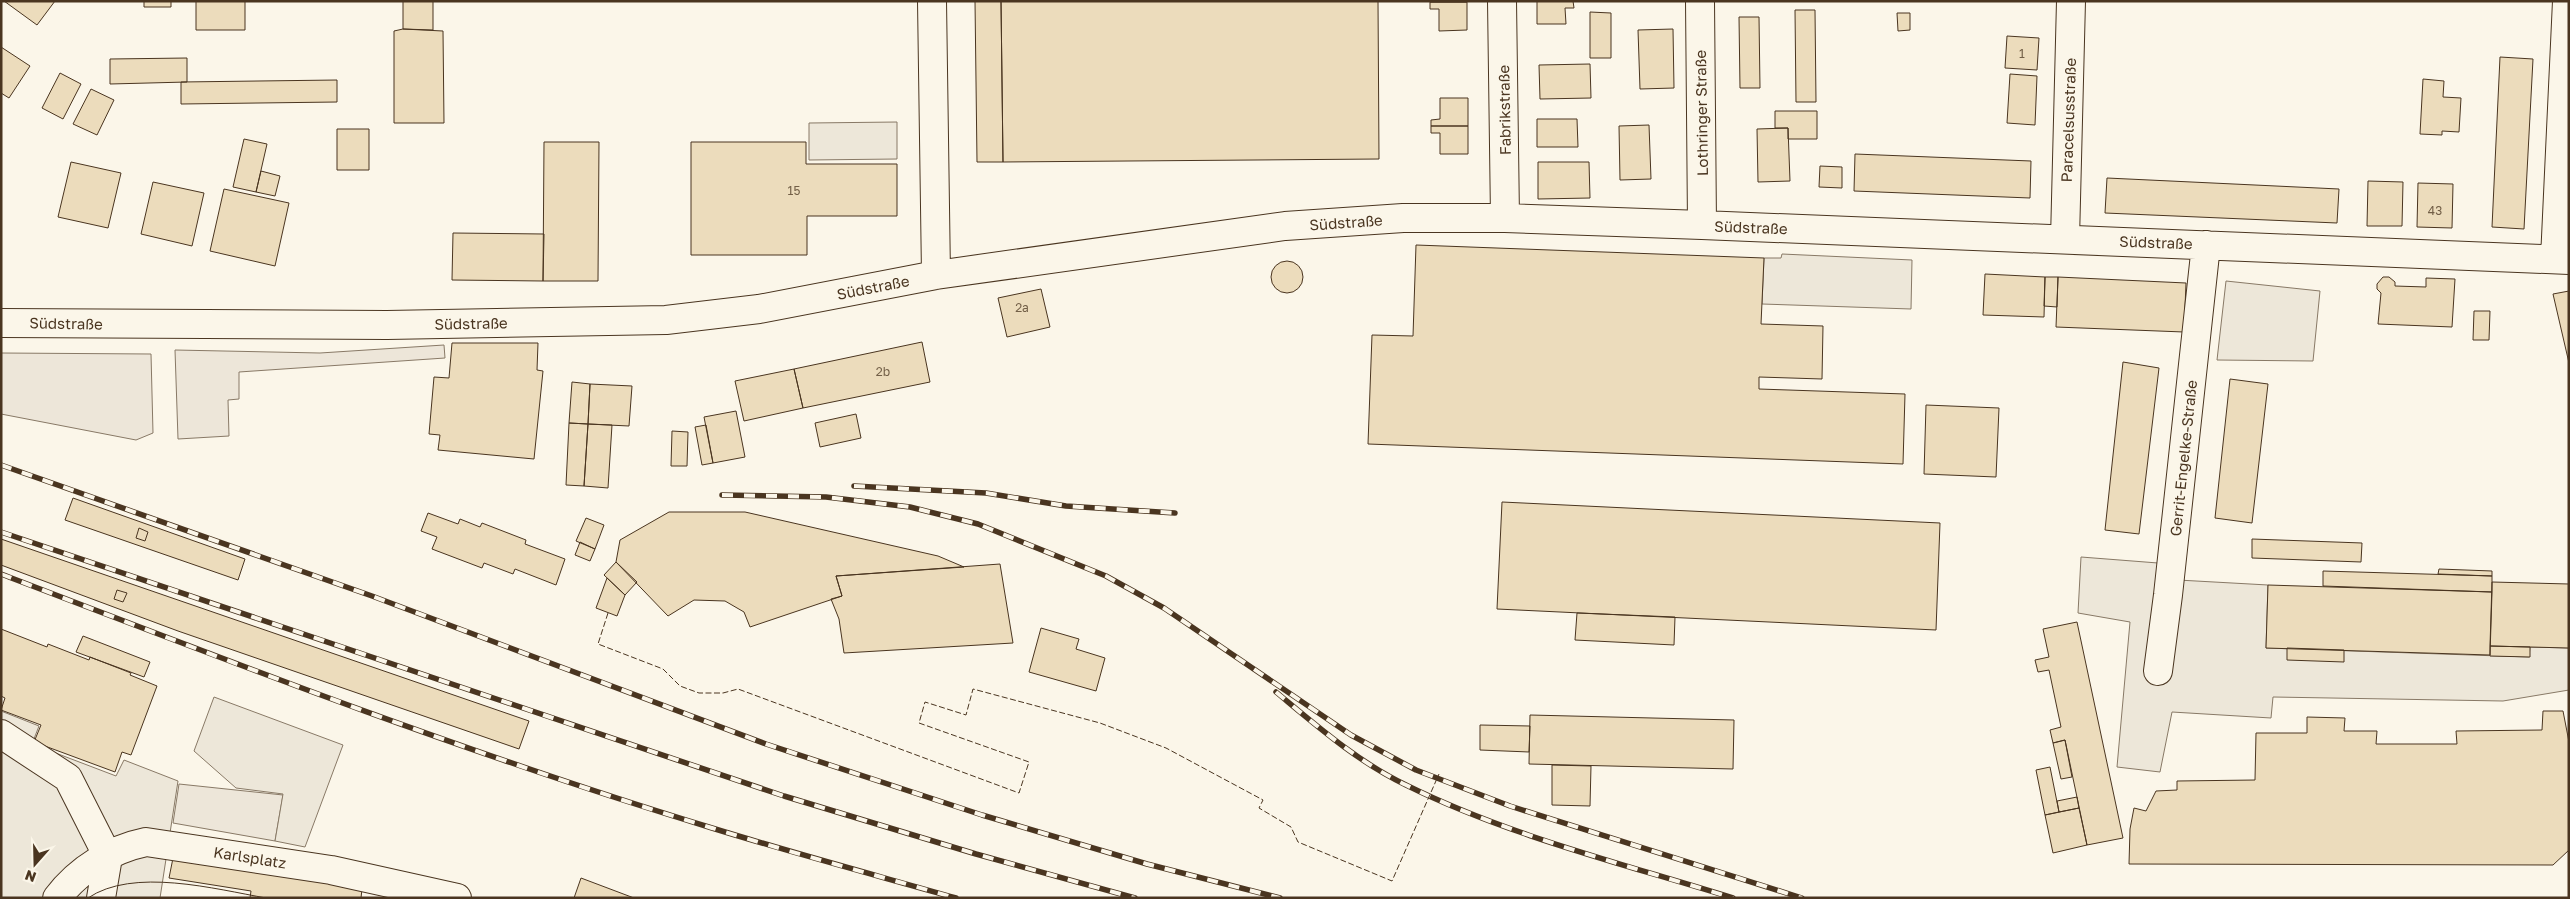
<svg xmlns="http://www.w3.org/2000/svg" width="2570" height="899" font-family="'Golos Text',sans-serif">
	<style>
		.green { fill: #ede6d9; stroke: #887966 }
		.parking { fill: #ede7d9; stroke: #887966 }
		.building { fill: #ecdcbc; stroke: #4a3520 }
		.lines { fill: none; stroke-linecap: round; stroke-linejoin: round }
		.minor-casing { stroke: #4a3520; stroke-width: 30 }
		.minor { stroke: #fbf6e9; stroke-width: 28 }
		.tram { stroke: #4a3520; stroke-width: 1 }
		.rail-casing { stroke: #4a3520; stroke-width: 5.5 }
		.rail { stroke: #fbf6e9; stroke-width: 4; stroke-dasharray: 11; stroke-linecap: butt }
		.fence { stroke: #4a3520; stroke-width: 1; stroke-dasharray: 6 2.5; stroke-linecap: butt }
		.labels { text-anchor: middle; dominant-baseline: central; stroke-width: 4; stroke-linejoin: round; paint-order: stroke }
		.number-label { font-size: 12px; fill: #725f47 }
		.street-label { font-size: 15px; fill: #4a3520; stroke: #fbf6e9 }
	</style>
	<rect width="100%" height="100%" fill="#fbf6e9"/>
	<path class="green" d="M 444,345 L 445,358 L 239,372 L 239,399 L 228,400 L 229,436 L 178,439 L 175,350 L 320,353 Z
		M 1,353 L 151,354 L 153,433 L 136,440 L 1,414 Z
		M 179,784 L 283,795 L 275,841 L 173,823 Z"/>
	<path class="parking" d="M 897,122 L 897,159 L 809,160 L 809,123 Z
		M 1782,254 L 1912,260 L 1911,309 L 1762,304 L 1764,258 L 1781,258 Z
		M 2226,281 L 2320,291 L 2313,361 L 2217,360 Z
		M 2081,557 L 2158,563 L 2178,580 L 2268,585 L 2266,648 L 2529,657 L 2530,647 L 2569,648 L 2569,690 L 2503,701 L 2273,697 L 2271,718 L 2172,712 L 2160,772 L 2117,767 L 2130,622 L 2078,613 Z
		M 214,697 L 343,745 L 305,847 L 275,841 L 283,794 L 236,788 L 194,751 Z
		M 1,711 L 39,726 L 32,744 L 116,776 L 124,760 L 178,781 L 160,898 L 1,898 Z"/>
	<path class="building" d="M 4,1 L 55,1 L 37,25 Z
		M 144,1 L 171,1 L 171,7 L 144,7 Z
		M 196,1 L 245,1 L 245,30 L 196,30 Z
		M 403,1 L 433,1 L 433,30 L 403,29 Z
		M 975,1 L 1001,1 L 1003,162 L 977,162 Z
		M 1001,1 L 1378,1 L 1379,159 L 1003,162 Z
		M 1430,1 L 1467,1 L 1467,2 L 1430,2 Z
		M 1537,1 L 1573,1 L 1574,8 L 1565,8 L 1566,24 L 1537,24 Z
		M 1430,2 L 1467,2 L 1467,30 L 1439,31 L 1439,9 L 1430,9 Z
		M 1795,10 L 1815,10 L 1816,102 L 1796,102 Z
		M 1590,12 L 1611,13 L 1611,58 L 1590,58 Z
		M 1897,13 L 1910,13 L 1910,30 L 1898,31 Z
		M 1739,17 L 1759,17 L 1760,88 L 1740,88 Z
		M 403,29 L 443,31 L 444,123 L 394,123 L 394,31 Z
		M 1673,29 L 1674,88 L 1640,89 L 1638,30 Z
		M 2007,36 L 2039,38 L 2037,70 L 2005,68 Z
		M 1,47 L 30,66 L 9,98 L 1,93 Z
		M 2500,57 L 2533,59 L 2524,229 L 2492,227 Z
		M 187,58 L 187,82 L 110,84 L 110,59 Z
		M 1590,64 L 1591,98 L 1540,99 L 1539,65 Z
		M 60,73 L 81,84 L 63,119 L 42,108 Z
		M 2010,74 L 2037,76 L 2035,125 L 2007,123 Z
		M 2423,79 L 2444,81 L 2443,97 L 2461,98 L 2459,132 L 2442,131 L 2442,135 L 2420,134 Z
		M 337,80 L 337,102 L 181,104 L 181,82 Z
		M 91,89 L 114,100 L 97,135 L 73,124 Z
		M 1440,98 L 1468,98 L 1468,126 L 1431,126 L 1431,120 L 1440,119 Z
		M 1775,111 L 1817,111 L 1817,139 L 1788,139 L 1788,128 L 1775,128 Z
		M 1537,119 L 1577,119 L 1578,147 L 1537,147 Z
		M 1649,125 L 1651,179 L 1620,180 L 1619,126 Z
		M 1431,126 L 1468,126 L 1468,154 L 1440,154 L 1440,133 L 1431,133 Z
		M 1788,128 L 1790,181 L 1758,182 L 1757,129 Z
		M 337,129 L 369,129 L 369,170 L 337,170 Z
		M 244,139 L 267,144 L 256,192 L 233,187 Z
		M 544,142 L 599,142 L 598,281 L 543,281 Z
		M 691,142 L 806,142 L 806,164 L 897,164 L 897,216 L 807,216 L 807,255 L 691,255 Z
		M 1855,154 L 2031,161 L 2030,198 L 1854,191 Z
		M 71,162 L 121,173 L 108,228 L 58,217 Z
		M 1538,162 L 1589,162 L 1590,198 L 1538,199 Z
		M 1820,166 L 1842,167 L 1842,188 L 1819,187 Z
		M 261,171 L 280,176 L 275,196 L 256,192 Z
		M 2107,178 L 2339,189 L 2337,223 L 2105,213 Z
		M 2368,181 L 2403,182 L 2402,226 L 2367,226 Z
		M 153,182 L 204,193 L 192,246 L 141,234 Z
		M 2418,183 L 2453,184 L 2452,228 L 2417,227 Z
		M 224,189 L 289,203 L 275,266 L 210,251 Z
		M 453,233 L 544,234 L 543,281 L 452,280 Z
		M 1416,245 L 1764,258 L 1761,324 L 1823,326 L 1822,379 L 1759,377 L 1759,389 L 1905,394 L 1903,464 L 1368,444 L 1372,335 L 1413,336 Z
		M1271 277a16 16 0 1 1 32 0a16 16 0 1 1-32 0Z
		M 1985,274 L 2045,277 L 2044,317 L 1983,315 Z
		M 2045,277 L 2058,277 L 2057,307 L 2044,306 Z
		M 2058,277 L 2186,283 L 2184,332 L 2056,327 Z
		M 2383,277 L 2389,277 L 2395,282 L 2395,286 L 2426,287 L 2426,278 L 2455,279 L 2452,327 L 2378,324 L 2381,293 L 2377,289 L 2377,284 Z
		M 1041,289 L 1050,327 L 1007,337 L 998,298 Z
		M 2569,291 L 2569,363 L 2553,294 Z
		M 2474,311 L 2490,311 L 2489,340 L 2473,340 Z
		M 922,342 L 930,382 L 803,408 L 794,369 Z
		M 452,343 L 538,343 L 537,370 L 543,371 L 534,459 L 438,450 L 440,435 L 429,434 L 434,377 L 449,378 Z
		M 2123,362 L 2159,368 L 2139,534 L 2105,530 Z
		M 794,369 L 803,408 L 744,421 L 735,381 Z
		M 2230,379 L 2268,384 L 2252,523 L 2215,518 Z
		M 572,382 L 590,384 L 588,424 L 569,423 Z
		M 590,384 L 632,386 L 629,426 L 588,424 Z
		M 1926,405 L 1999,408 L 1996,477 L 1924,474 Z
		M 736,411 L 745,457 L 713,463 L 704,417 Z
		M 856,414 L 861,438 L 820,447 L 815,423 Z
		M 569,423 L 588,424 L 584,486 L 566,485 Z
		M 588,424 L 612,425 L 608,488 L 584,486 Z
		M 706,425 L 713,463 L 702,465 L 695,427 Z
		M 672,431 L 688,432 L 687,466 L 671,466 Z
		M 73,498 L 245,559 L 238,580 L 65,520 Z
		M 1502,502 L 1940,523 L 1936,630 L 1497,609 Z
		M 669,512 L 745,512 L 938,556 L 964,567 L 836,576 L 842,596 L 750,627 L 744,612 L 725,601 L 694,600 L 668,616 L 616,562 L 620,540 Z
		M 428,513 L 458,524 L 460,519 L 480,527 L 482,523 L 526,540 L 525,544 L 565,559 L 556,585 L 515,569 L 513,574 L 484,563 L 482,568 L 432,549 L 437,537 L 421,531 Z
		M 586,518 L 604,525 L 595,549 L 576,541 Z
		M 139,528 L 148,532 L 145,541 L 136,538 Z
		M 1,539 L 529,721 L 519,749 L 178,631 L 1,565 Z
		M 2252,539 L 2362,543 L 2361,562 L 2252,558 Z
		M 580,542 L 595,549 L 590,561 L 575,555 Z
		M 616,562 L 637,582 L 625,595 L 604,575 Z
		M 1000,564 L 1013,643 L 844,653 L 839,619 L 831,599 L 842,596 L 836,576 Z
		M 2439,569 L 2492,571 L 2492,576 L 2438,574 Z
		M 2323,571 L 2492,576 L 2492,592 L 2323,586 Z
		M 607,578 L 625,595 L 617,616 L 596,608 Z
		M 2492,582 L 2569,584 L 2569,648 L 2490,646 Z
		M 2268,585 L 2492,592 L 2490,655 L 2266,648 Z
		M 117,590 L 127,593 L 123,602 L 114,599 Z
		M 1577,613 L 1675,617 L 1674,645 L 1575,640 Z
		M 2077,622 L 2123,838 L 2087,845 L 2065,740 L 2053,743 L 2050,730 L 2061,727 L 2049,670 L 2038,672 L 2035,660 L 2049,657 L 2043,629 Z
		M 1041,628 L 1079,639 L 1076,649 L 1105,658 L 1096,691 L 1029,672 Z
		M 1,629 L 47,647 L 48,644 L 89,660 L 90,657 L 131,673 L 130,675 L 157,686 L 131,755 L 122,752 L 115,772 L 34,742 L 41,725 L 1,710 L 5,698 L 1,696 Z
		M 83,636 L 150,662 L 144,677 L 76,652 Z
		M 2490,646 L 2530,647 L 2530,657 L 2490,656 Z
		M 2287,648 L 2344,650 L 2344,662 L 2287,660 Z
		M 2543,711 L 2563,711 L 2569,742 L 2569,850 L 2553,865 L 2129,864 L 2130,829 L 2134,808 L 2146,811 L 2156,791 L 2177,790 L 2177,781 L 2255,780 L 2256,733 L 2307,733 L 2307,717 L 2345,718 L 2344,731 L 2377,731 L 2376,744 L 2457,744 L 2456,731 L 2542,730 Z
		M 1530,715 L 1734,720 L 1733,769 L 1529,764 Z
		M 1480,725 L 1530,726 L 1529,752 L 1480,750 Z
		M 2065,740 L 2072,777 L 2061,779 L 2053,743 Z
		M 1552,765 L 1591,766 L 1590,806 L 1552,805 Z
		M 2050,767 L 2059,812 L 2045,815 L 2036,770 Z
		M 2077,797 L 2079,808 L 2059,812 L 2057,801 Z
		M 2079,808 L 2087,845 L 2053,853 L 2045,815 Z
		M 173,858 L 362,889 L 361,898 L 250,898 L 251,891 L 169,878 Z
		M 581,878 L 634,898 L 574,898 Z"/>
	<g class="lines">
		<defs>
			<path id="minor" d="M 932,1 L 936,275
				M 1502,1 L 1505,218
				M 1700,1 L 1702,225
				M 2065,239 L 2071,1
				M 2555,259 L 2567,1
				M 1,323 L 387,325 L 666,320 L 759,309 L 936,275 L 1285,226 L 1403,218 L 1505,218 L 1702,225 L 2569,260
				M 2158,671 L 2168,595 L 2206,245
				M 1,734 L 68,778 L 108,857 L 101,898
				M 57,898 C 79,869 112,849 146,842 L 331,870 L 457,898"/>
		</defs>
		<use href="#minor" class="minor-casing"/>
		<use href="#minor" class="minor"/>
		<path class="tram" d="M 88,898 C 133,867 215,889 266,898"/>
		<defs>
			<path id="rail" d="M 1,465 L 372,596 L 766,744 L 982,815 L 1147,864 L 1280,898
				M 854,486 L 986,493 L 1066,506 L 1175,513
				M 722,495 L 826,497 L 910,507 L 978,524 L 1106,576 L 1164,608 L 1351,735 L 1416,770 L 1510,806 L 1802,898
				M 1,532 L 784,796 L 976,854 L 1135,898
				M 1,574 C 236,664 472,755 712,828 C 793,853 875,875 956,898
				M 1276,692 C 1317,726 1358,762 1406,785 C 1509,836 1624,864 1733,898"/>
		</defs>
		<use href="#rail" class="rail-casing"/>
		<use href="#rail" class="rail"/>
		<path class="fence" d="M 608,613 L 598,644 L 663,669 L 680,686 L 699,693 L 723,693 L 738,689 L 1019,793 L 1029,762 L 919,723 L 925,702 L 966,715 L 973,689 L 1100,723 L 1166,748 L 1263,800 L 1259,808 L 1291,827 L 1298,842 L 1392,881 L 1439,774"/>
	</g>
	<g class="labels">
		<g class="number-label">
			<text x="2022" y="53">1</text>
			<text x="794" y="190">15</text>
			<text x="2435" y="210">43</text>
			<text x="1022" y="307">2a</text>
			<text x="883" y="371">2b</text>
		</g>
		<g class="street-label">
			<text transform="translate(1504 110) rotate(-91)">Fabrikstraße</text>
			<text transform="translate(1701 113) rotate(-91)">Lothringer Straße</text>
			<text transform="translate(2068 120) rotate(-88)">Paracelsusstraße</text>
			<text transform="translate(1346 222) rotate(-4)">Südstraße</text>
			<text transform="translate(1751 227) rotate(2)">Südstraße</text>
			<text transform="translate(2156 242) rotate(2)">Südstraße</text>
			<text transform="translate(873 287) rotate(-11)">Südstraße</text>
			<text transform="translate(66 323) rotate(1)">Südstraße</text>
			<text transform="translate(471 323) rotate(-1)">Südstraße</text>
			<text transform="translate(2183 458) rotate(-84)">Gerrit-Engelke-Straße</text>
			<text transform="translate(250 857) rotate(9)">Karlsplatz</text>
		</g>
	</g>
	<rect width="2570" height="899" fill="none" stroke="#4a3520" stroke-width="5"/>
	<g transform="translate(35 864) rotate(200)" stroke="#fbf6e9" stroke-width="4" paint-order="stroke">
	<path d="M0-4L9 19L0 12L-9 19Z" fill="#4a3520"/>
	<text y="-8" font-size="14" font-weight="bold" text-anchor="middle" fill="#4a3520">N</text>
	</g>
</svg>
